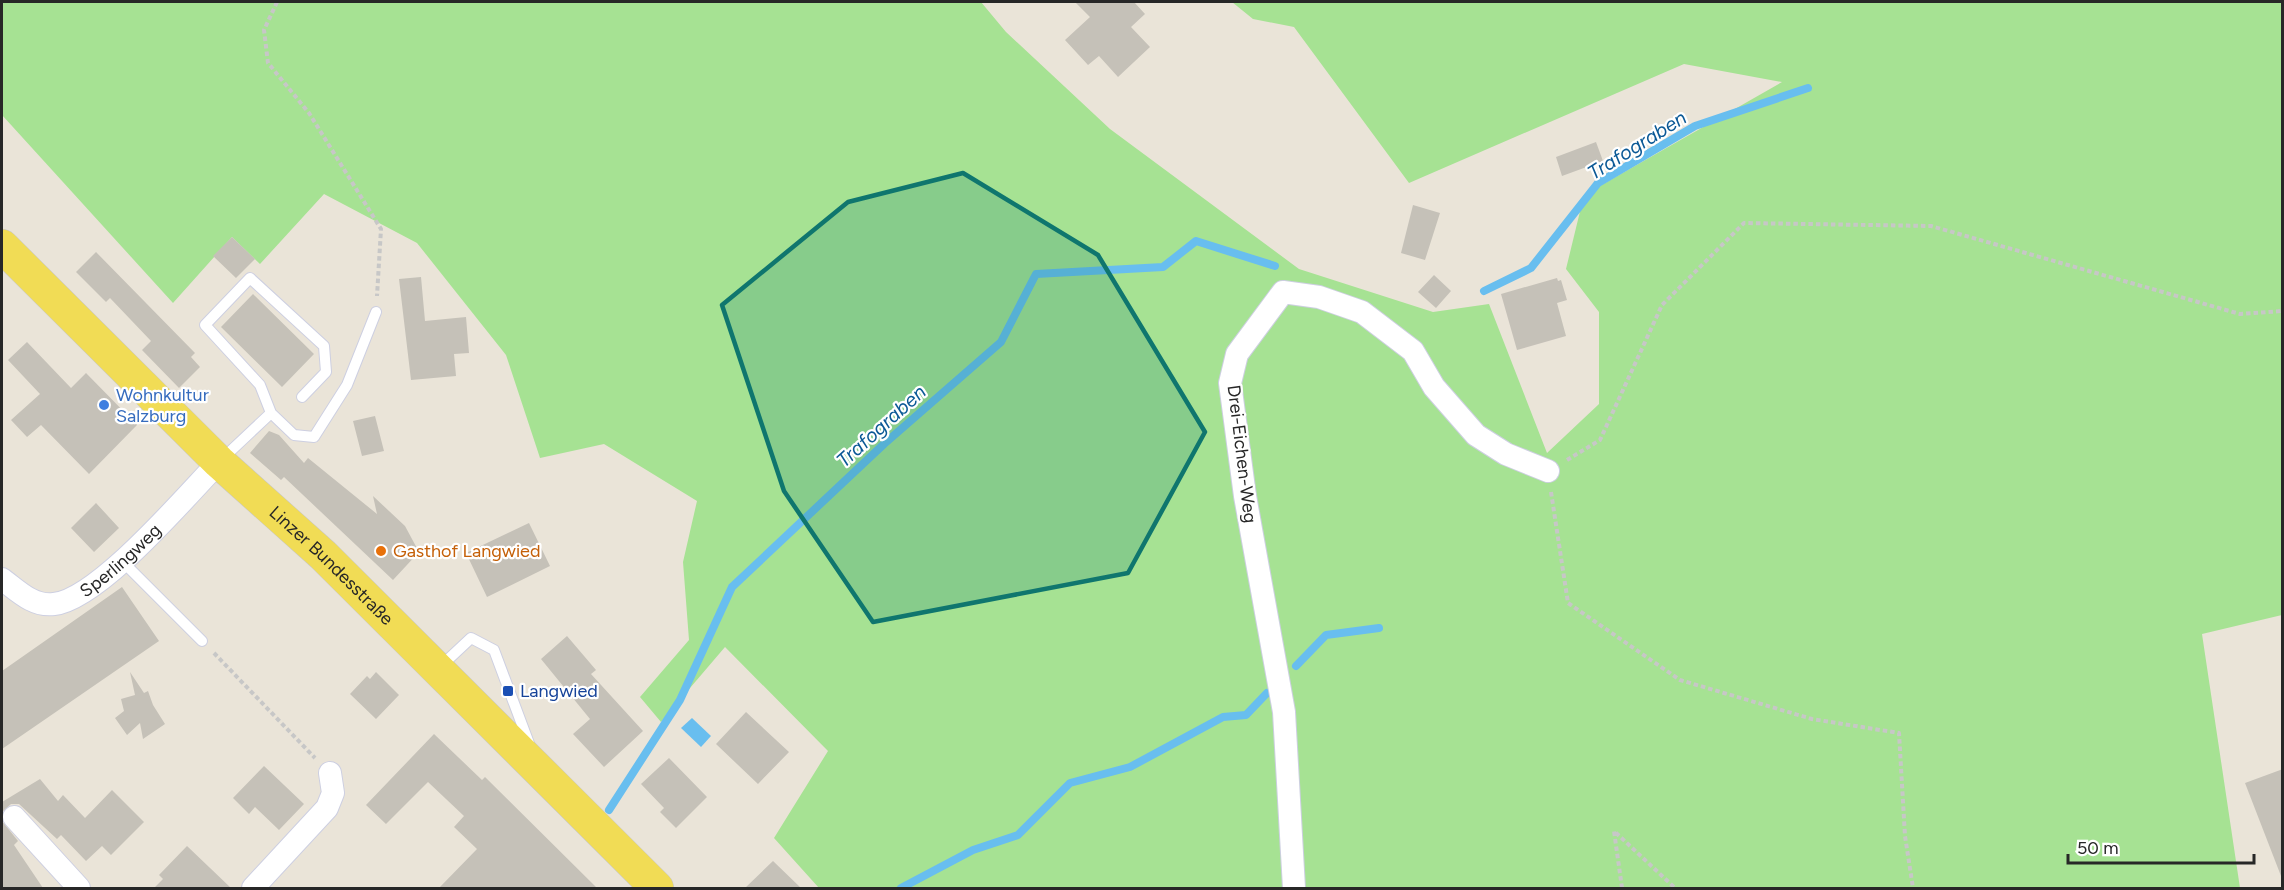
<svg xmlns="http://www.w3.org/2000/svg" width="2284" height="890" font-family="Figtree,sans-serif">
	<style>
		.green { fill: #a6e293 }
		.water { fill: #68beef }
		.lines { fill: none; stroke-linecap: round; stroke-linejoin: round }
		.stream { stroke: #68beef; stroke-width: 8 }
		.building { fill: #c5c1b8 }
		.service-casing { stroke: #cdcfe1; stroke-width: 12 }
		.minor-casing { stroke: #cdcfe1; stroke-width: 24 }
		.primary-casing { stroke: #c7c7c7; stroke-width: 34 }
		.path { stroke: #c7c7c7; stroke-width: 4; stroke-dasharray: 4.5 3; stroke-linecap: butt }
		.service { stroke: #fff; stroke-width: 10 }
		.minor { stroke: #fff; stroke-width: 22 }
		.primary { stroke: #f1dc55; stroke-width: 33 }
		.marked { fill: #0f766e; fill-opacity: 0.2; stroke: #0f766e; stroke-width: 4.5; stroke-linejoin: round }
		.shop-dot { fill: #3f7fe0; stroke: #fff; stroke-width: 2 }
		.food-dot { fill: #e8710a; stroke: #fff; stroke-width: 2 }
		.transit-dot { fill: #1a4fb4; stroke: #fff; stroke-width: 2 }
		.labels { text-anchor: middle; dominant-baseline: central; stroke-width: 4.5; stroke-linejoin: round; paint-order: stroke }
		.shop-label { font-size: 18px; fill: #366cbe; stroke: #fff; text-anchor: start }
		.street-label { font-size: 18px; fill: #272727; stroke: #fff }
		.food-label { font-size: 18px; fill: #c56008; stroke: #fff; text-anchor: start }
		.transit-label { font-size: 18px; fill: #164399; stroke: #fff; text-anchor: start }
		.water-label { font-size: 20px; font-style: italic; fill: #0b5996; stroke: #fff }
	</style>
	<rect width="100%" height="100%" fill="#eae4d8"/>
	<path class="green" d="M 2,2 L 981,2 L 1006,32 L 1110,129 L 1299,269 L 1433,312 L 1489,304 L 1547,453 L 1599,404 L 1599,312 L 1566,269 L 1584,195 L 1782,82 L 1684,64 L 1409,183 L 1294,27 L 1253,19 L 1232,2 L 2282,2 L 2282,615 L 2202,634 L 2240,888 L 819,888 L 774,838 L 828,751 L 725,647 L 661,722 L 640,697 L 689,640 L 683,562 L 697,501 L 604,444 L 540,458 L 506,355 L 417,243 L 324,194 L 260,264 L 232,237 L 173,303 L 2,115 Z"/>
	<path class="water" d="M 692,718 L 711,736 L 701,747 L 681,728 Z"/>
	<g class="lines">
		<path class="stream" d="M 1484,291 L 1531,268 L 1598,183 L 1695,126 L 1808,88
			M 1296,666 L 1326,635 L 1379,628
			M 609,810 L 680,700 L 732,587 L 884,444 L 1001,342 L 1036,274 L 1163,267 L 1196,241 L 1275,266
			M 901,888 L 973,850 L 1018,835 L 1070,783 L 1130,767 L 1223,717 L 1246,715 L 1267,693"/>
	</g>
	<path class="building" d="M 1075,2 L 1134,2 L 1145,14 L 1131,27 L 1150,47 L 1118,77 L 1099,56 L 1088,65 L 1065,40 L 1090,17 Z
		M 1596,142 L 1603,161 L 1562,176 L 1556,157 Z
		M 1413,205 L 1440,213 L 1425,260 L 1401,253 Z
		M 232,237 L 255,259 L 236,278 L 213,256 Z
		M 96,252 L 195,353 L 191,357 L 200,367 L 179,388 L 142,350 L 151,341 L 110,298 L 106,302 L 76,272 Z
		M 1434,275 L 1451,291 L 1436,308 L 1418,292 Z
		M 421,277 L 425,321 L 466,317 L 469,353 L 454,354 L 456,376 L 411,380 L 399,279 Z
		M 1557,278 L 1558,281 L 1561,280 L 1567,300 L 1557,303 L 1566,336 L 1517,350 L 1501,294 Z
		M 253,294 L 314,354 L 282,387 L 221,327 Z
		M 27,342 L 71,388 L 86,373 L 137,425 L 89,474 L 41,425 L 27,437 L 11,420 L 40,394 L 8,360 Z
		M 375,416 L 384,451 L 362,456 L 353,421 Z
		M 269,431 L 279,435 L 304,463 L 308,458 L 377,514 L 373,496 L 405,526 L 419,552 L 393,580 L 284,477 L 281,480 L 250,453 Z
		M 96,503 L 119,528 L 94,552 L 71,528 Z
		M 529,523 L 550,566 L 487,597 L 466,553 Z
		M 122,587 L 159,641 L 2,749 L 2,671 Z
		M 567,636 L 596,670 L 591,674 L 643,731 L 604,767 L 573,734 L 590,719 L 541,659 Z
		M 130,672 L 144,693 L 148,691 L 153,705 L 165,724 L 143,739 L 140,723 L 127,735 L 115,718 L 124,711 L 121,699 L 135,695 Z
		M 376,672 L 399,695 L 376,719 L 350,694 L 367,676 L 370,679 Z
		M 746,712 L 789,752 L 758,784 L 716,744 Z
		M 434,734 L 482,780 L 485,777 L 597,888 L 439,888 L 477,849 L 454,827 L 464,816 L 428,782 L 386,824 L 366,805 Z
		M 669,758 L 707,797 L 676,828 L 660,812 L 664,808 L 641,784 Z
		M 264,766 L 304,804 L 279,830 L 255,807 L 249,814 L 233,798 Z
		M 2283,769 L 2283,876 L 2281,876 L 2245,783 Z
		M 40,779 L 58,801 L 63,795 L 85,818 L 112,790 L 144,822 L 111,855 L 102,846 L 86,861 L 61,835 L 57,839 L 19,804 L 11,804 L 2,812 L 2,802 Z
		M 2,821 L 18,841 L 14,845 L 43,888 L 2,888 Z
		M 187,846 L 231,888 L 154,888 L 163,879 L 159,875 Z
		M 773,861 L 801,888 L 745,888 Z"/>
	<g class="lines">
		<defs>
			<path id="service" d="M 271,413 L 260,385 L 205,325 L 250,278 L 324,346 L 326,372 L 302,397
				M 221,460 L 271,413 L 294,435 L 314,437 L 347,385 L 376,312
				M 122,561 L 202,641
				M 440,667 L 471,638 L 494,650 L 530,746"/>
			<g id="minor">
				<path id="s1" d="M 2,579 C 17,590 33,607 54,604 C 99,599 186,496 219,462"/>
				<path d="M 14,817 L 79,888"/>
				<path d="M 253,888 L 327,808 L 333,793 L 330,773"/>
				<path d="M 1294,888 L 1284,712 L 1245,496 L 1230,383 L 1237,354 L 1283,292 L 1319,297 L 1362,312 L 1413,351 L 1434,387 L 1476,435 L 1506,454 L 1548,471"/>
			</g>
			<g id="primary">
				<path id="s2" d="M 2,246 L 219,462 L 323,555 L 657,888"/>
			</g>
		</defs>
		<use href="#service" class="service-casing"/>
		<use href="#minor" class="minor-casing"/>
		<use href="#primary" class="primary-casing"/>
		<path class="path" d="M 277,2 L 264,30 L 268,63 L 309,113 L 381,229 L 377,296
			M 1567,460 L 1600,440 L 1662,305 L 1744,223 L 1931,226 L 2240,314 L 2282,311
			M 1551,492 L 1568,603 L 1680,680 L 1812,719 L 1899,733 L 1905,836 L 1913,888
			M 214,653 L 315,758
			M 1622,888 L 1614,831 L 1675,888"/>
		<use href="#service" class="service"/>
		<use href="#minor" class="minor"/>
		<use href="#primary" class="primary"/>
	</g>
	<path class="marked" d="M 963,173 L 1098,255 L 1205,432 L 1128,573 L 873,622 L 784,491 L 722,305 L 848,202 Z"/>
	<circle class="shop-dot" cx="104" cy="405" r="6"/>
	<circle class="food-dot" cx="381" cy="551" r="6"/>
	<rect class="transit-dot" x="502" y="685" width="12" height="12" rx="3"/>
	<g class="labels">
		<g class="shop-label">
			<text x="116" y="395">Wohnkultur<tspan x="116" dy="21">Salzburg</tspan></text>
		</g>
		<g class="street-label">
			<text transform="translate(1242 454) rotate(83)">Drei-Eichen-Weg</text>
			<text stroke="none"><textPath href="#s1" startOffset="140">Sperlingweg</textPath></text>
			<text stroke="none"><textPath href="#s2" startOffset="459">Linzer Bundesstraße</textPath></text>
		</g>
		<g class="food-label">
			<text x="393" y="551">Gasthof Langwied</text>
		</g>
		<g class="transit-label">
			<text x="520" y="691">Langwied</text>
		</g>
		<g class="water-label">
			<text transform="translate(1637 145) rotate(-32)">Trafograben</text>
			<text transform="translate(881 426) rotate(-42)">Trafograben</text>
		</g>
	</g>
	<rect width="2284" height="890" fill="none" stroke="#272727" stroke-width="6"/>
	<path d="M2068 854v9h186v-9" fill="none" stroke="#272727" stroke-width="3"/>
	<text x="2077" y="854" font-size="18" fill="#272727" stroke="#ffffff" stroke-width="4.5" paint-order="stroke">50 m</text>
</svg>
